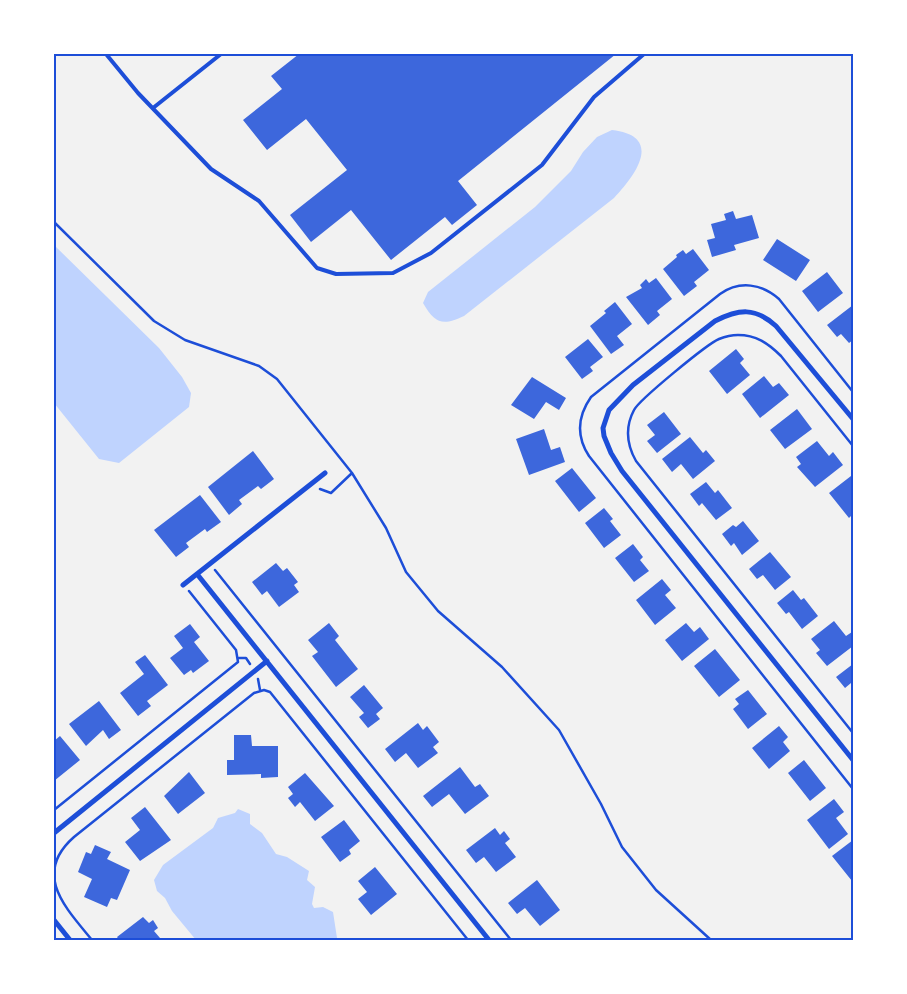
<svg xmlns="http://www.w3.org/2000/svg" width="907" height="994" font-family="'PT Serif',serif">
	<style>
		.water { fill: #bfd3fe }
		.building { fill: #3d67dc }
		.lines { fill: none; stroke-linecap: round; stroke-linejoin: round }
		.path { stroke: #1d4ed8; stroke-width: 2.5 }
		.service { stroke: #1d4ed8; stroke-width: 4 }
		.minor { stroke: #1d4ed8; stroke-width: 5 }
		.neatline { fill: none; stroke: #1d4ed8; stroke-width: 2 }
	</style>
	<rect width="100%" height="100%" fill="#f2f2f2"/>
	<path class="water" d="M 612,130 C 664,136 636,175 614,198 L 464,316 C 443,326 435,324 423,303 L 428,292 L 535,207 L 571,171 L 583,152 L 597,137 Z
		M 54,245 L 159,348 L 182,377 L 191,393 L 189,407 L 119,463 L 99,459 L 54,403 Z
		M 238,809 L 250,814 L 250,824 L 262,833 L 276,854 L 287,857 L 309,871 L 307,880 L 315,887 L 312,904 L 314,908 L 323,907 L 333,912 L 337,938 L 340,940 L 196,940 L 172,911 L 165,898 L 157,891 L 154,880 L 163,865 L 213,828 L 218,818 L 235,813 Z"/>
	<path class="building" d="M 299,54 L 616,54 L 458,181 L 477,205 L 452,225 L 445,217 L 391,260 L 351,210 L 311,242 L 290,215 L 347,170 L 306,119 L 267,150 L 243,120 L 282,89 L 271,76 Z
		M 733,211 L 736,219 L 752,215 L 759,238 L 734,245 L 736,250 L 712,257 L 707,240 L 715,238 L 711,224 L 726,220 L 724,214 Z
		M 777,239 L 810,260 L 796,281 L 763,260 Z
		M 693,249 L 709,270 L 694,282 L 697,286 L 684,296 L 663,269 L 677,257 L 676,255 L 683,250 L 686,254 Z
		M 827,272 L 843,293 L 818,312 L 802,291 Z
		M 656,278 L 672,299 L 657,311 L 660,315 L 648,325 L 626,297 L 642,288 L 640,285 L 646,279 L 649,283 Z
		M 615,302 L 632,324 L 617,336 L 624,345 L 611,354 L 590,326 L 606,313 L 604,311 Z
		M 853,305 L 853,340 L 849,343 L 841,334 L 837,337 L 827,325 Z
		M 588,339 L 603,357 L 590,367 L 593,371 L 582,379 L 565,357 Z
		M 736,349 L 744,359 L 740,363 L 750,375 L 727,394 L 709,371 Z
		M 764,376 L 773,387 L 779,383 L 789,395 L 760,418 L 742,394 Z
		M 532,377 L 566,398 L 559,410 L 546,402 L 534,419 L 511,405 Z
		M 797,409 L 812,429 L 785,449 L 770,430 Z
		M 664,412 L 681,434 L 657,453 L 647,441 L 655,435 L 647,425 Z
		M 544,429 L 551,450 L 560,447 L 565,462 L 529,475 L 516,439 Z
		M 690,437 L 703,453 L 706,450 L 715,461 L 693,479 L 681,464 L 672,472 L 662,459 Z
		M 817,441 L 829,456 L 833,452 L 843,465 L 815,487 L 797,467 L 801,464 L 796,457 Z
		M 253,451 L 274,479 L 261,489 L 258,486 L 239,500 L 242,504 L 229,515 L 208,487 Z
		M 572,468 L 596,498 L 579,512 L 555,481 Z
		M 851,476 L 853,479 L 853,514 L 849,518 L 829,493 Z
		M 706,482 L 715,493 L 718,490 L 732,508 L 716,520 L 702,503 L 699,506 L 690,494 Z
		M 200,495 L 221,522 L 207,532 L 205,529 L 186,543 L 189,547 L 176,557 L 154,530 Z
		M 604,508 L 613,519 L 610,521 L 621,535 L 604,548 L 585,523 Z
		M 743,521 L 759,541 L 742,555 L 734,543 L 731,546 L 722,534 L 733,525 L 736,527 Z
		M 633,544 L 643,557 L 640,560 L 649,571 L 634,582 L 615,558 Z
		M 770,552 L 791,577 L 775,590 L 763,575 L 757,579 L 749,569 Z
		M 276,563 L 283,571 L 287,568 L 298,582 L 294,585 L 299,592 L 279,607 L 267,591 L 262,595 L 252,582 Z
		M 662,579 L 671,590 L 665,595 L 676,608 L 655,625 L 636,600 Z
		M 793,590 L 801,600 L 804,598 L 818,616 L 802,629 L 789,612 L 786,614 L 777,603 Z
		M 834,621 L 846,636 L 852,632 L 853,646 L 827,666 L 816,653 L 820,650 L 811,639 Z
		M 329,623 L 339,636 L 335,640 L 358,669 L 336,687 L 312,656 L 318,652 L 308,640 Z
		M 686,623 L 694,632 L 700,627 L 709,639 L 682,661 L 665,640 Z
		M 190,624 L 200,637 L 194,642 L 209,661 L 193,673 L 191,670 L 184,675 L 170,658 L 183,648 L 174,636 Z
		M 715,649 L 740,680 L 719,697 L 694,666 Z
		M 145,655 L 168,685 L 147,701 L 151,706 L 138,716 L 120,693 L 144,674 L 135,662 Z
		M 853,664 L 853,686 L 851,683 L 845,688 L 836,677 Z
		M 364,685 L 383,708 L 376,714 L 380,719 L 368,728 L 359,717 L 364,713 L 350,697 Z
		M 748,690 L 767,714 L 748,729 L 733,709 L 739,704 L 735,699 Z
		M 99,701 L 121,730 L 109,739 L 103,730 L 86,746 L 69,724 Z
		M 418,723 L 423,730 L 427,726 L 439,742 L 433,747 L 438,753 L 418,768 L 406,753 L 395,762 L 385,749 Z
		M 779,726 L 788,737 L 783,742 L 790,751 L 769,769 L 752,748 Z
		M 234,735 L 251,735 L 252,746 L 278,746 L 278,777 L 261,778 L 261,774 L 227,775 L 227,760 L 234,760 Z
		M 60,736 L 80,760 L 54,781 L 54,741 Z
		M 804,760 L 826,788 L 810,801 L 788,773 Z
		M 460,767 L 475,787 L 480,784 L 489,796 L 465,814 L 449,794 L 432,807 L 423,796 Z
		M 189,772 L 205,793 L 178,814 L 164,796 Z
		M 305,773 L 334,806 L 315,821 L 300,802 L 295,807 L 288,798 L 293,794 L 288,787 Z
		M 834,799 L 844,812 L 836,818 L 848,834 L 829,849 L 807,820 Z
		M 145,807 L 171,840 L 140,861 L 125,842 L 140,830 L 131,818 Z
		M 344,820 L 360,841 L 349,850 L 351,854 L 340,862 L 321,837 Z
		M 495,828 L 500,835 L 504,831 L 510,839 L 505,843 L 516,857 L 496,872 L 484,857 L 476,863 L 466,850 Z
		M 853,840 L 853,880 L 852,881 L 832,856 Z
		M 95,845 L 111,852 L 107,859 L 130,870 L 117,900 L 111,898 L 107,907 L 84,897 L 92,879 L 78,872 L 86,852 L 91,854 Z
		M 375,867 L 397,894 L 371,915 L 358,899 L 367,892 L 358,881 Z
		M 537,880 L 560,910 L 540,926 L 525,908 L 517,914 L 508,903 Z
		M 143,917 L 149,923 L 153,920 L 158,928 L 154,931 L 160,938 L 156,940 L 119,940 L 117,937 Z"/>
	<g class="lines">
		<path class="path" d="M 54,222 L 154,321 L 185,340 L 259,366 L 277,379 L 352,473 L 386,528 L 406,572 L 438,611 L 502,667 L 559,730 L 601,804 L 622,847 L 656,890 L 711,940
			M 853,392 L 779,299 C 762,284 740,280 720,294 L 591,397 C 577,417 576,436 589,456 L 853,789
			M 853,446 L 781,356 C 768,343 756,335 738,335 C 732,335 724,337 719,339 C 707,344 639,400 634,410 C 625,427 627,445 636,461 L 853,733
			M 320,489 L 331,493 L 352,473
			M 215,570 L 511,940
			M 239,658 L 246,658 L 250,664
			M 258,679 L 260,690
			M 54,810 L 238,662 L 236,650 L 189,591
			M 92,940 C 65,907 32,874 74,837 L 254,693 L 264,690 L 270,692 L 468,940"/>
		<path class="service" d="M 106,54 L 138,93 L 211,169 L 259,201 L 317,268 L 336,274 L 393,273 L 431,253 L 542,165 L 594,97 L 644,54
			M 153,108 L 221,54"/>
		<path class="minor" d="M 853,419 L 776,326 C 755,307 739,309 715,321 L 633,385 L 609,410 L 603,428 L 604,436 L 611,453 L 622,471 L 853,760
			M 197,574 L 489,940
			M 183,585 L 325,473
			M 54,833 L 267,661
			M 54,920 L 70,940"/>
	</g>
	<rect width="907" height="994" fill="none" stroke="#ffffff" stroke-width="110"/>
	<rect x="55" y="55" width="797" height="884" class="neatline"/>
</svg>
